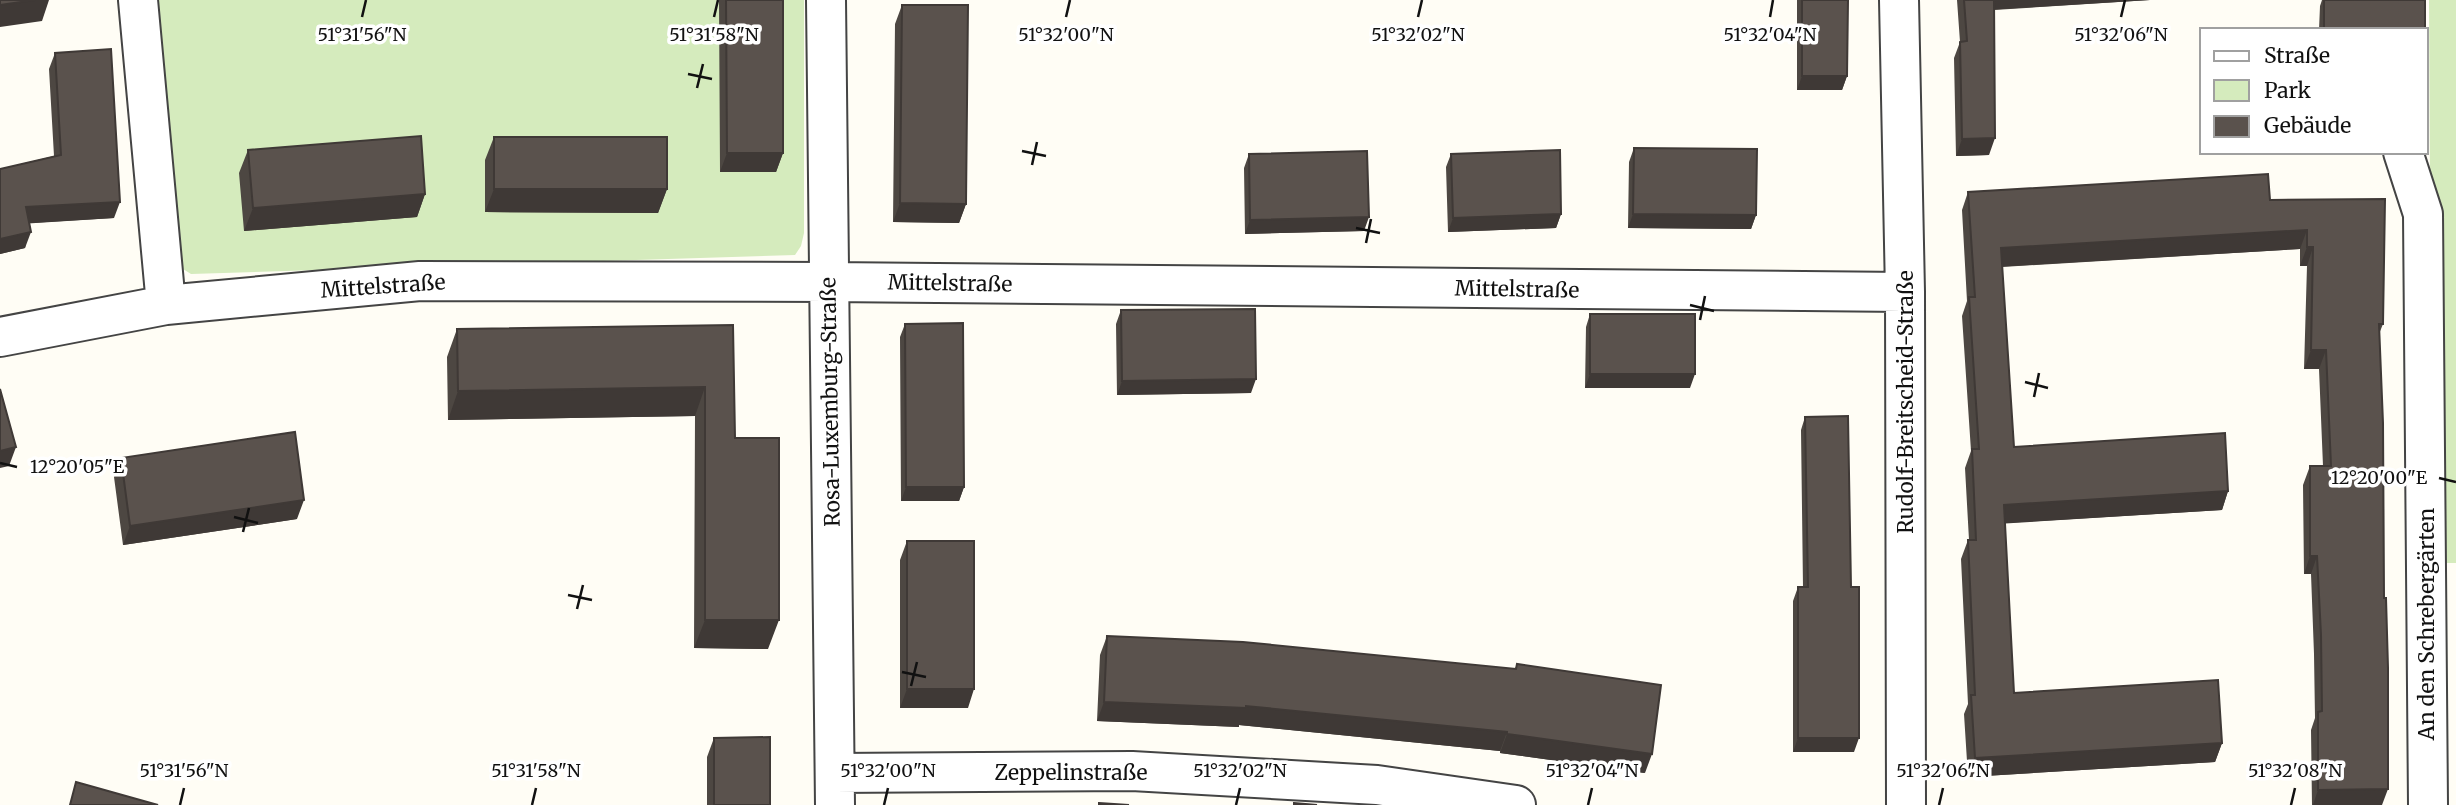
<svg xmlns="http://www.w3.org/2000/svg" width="2456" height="805" font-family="Merriweather,serif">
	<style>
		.green { fill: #d5ebbd }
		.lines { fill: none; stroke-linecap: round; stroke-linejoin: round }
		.minor-casing { stroke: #444; stroke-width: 42 }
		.minor { stroke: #fff; stroke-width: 38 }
		.wall { fill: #4d4742 }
		.shaded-wall { fill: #3f3936 }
		.building { fill: #5a524d; stroke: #3f3936; stroke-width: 2 }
		.ticks { fill: none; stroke: #111; stroke-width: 2.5 }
		.labels { text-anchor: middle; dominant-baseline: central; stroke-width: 7; stroke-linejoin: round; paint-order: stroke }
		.street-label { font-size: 21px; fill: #111; stroke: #fff }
		.ticks-label { font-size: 18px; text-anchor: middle; fill: #111; stroke: #fff; stroke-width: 7; stroke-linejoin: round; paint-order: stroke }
	</style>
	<rect width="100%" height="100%" fill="#fffdf5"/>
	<path class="green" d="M 158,0 L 804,0 L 804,233 L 801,246 L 795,255 L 191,274 L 183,269 L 179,257 Z
		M 2429,0 L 2456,0 L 2456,563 L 2432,563 Z"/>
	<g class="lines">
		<defs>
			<path id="minor" d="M 138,0 L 166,305
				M 826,0 L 835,805
				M 1899,0 L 1905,292 L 1906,805
				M 2403,152 L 2423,214 L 2428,805
				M 0,337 L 166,305 L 420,281 L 829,282 L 1905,292
				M 835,773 L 1132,771 L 1377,785 L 1516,805"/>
		</defs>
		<use href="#minor" class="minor-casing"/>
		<use href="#minor" class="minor"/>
	</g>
	<path class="wall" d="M 719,0 L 783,0 L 783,153 L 776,172 L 720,172 Z
		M 1797,0 L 1848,0 L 1847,76 L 1842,90 L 1797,90 Z
		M 1957,0 L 2150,0 L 1994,10 L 1989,155 L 1956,156 L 1954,58 L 1960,42 Z
		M 2322,0 L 2425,0 L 2425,30 L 2319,30 L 2320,6 Z
		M 902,5 L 966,204 L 959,223 L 893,222 L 895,24 Z
		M 55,53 L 114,218 L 30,223 L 25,248 L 0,254 L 0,169 L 54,156 L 49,69 Z
		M 494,137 L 667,189 L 658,213 L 485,212 L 485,160 Z
		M 1634,148 L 1756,215 L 1751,229 L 1628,228 L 1629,162 Z
		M 248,150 L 425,194 L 417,217 L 244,231 L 239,173 Z
		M 1249,154 L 1364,231 L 1245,234 L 1244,168 Z
		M 1451,154 L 1561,214 L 1556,228 L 1448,232 L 1446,167 Z
		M 1968,192 L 2270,200 L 2385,199 L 2383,324 L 2379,334 L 2382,805 L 2312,805 L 2311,730 L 2315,718 L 2314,654 L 2311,574 L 2304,574 L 2303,485 L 2310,466 L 2323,466 L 2319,369 L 2304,369 L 2307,266 L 2300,266 L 2300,249 L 2002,267 L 2014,447 L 2228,491 L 2222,510 L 2005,523 L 2014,693 L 2222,743 L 2215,762 L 1968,777 L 1964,714 L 1968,704 L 1961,559 L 1968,540 L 1969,540 L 1965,468 L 1971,451 L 1962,316 L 1967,301 L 1962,210 Z
		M 1121,310 L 1251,393 L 1117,395 L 1116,324 Z
		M 1590,314 L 1690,388 L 1585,388 L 1586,327 Z
		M 905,324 L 964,487 L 959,501 L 901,501 L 900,337 Z
		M 733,325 L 735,438 L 768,649 L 694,648 L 695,416 L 448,420 L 447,357 L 457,329 Z
		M 1805,417 L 1851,587 L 1854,752 L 1793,752 L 1793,601 L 1798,587 L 1803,587 L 1801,430 Z
		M 121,458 L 297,519 L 123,545 L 114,477 Z
		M 907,541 L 968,708 L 900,708 L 900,560 Z
		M 1107,636 L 1515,669 L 1517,664 L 1645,773 L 1500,753 L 1500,751 L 1239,725 L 1239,727 L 1097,721 L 1100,655 Z
		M 714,738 L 770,805 L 707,805 L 707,757 Z"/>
	<path class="shaded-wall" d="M 35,0 L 49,0 L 42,21 L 0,27 L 0,5 Z
		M 1991,0 L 2150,0 L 1987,10 Z
		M 1802,76 L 1847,76 L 1842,90 L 1797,90 Z
		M 1995,138 L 1989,155 L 1956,156 L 1962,139 Z
		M 727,153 L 783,153 L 776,172 L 720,172 Z
		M 494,189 L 667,189 L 658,213 L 485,212 Z
		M 425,194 L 417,217 L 244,231 L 253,208 Z
		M 120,202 L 114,218 L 20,224 L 26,207 Z
		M 900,203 L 966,204 L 959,223 L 893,222 Z
		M 1561,214 L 1556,228 L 1448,232 L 1453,218 Z
		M 1633,214 L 1756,215 L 1751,229 L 1628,228 Z
		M 1369,217 L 1364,231 L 1245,234 L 1250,220 Z
		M 2307,230 L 2300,249 L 1994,267 L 2001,248 Z
		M 31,232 L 25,248 L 0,254 L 0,239 Z
		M 2307,247 L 2313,247 L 2307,266 L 2300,266 Z
		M 2311,350 L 2326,350 L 2319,369 L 2304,369 Z
		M 1590,374 L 1695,374 L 1690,388 L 1585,388 Z
		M 1256,379 L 1251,393 L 1117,395 L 1122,381 Z
		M 705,387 L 695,416 L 448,420 L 458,391 Z
		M 16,447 L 9,466 L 0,468 L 0,451 Z
		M 906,487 L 964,487 L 959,501 L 901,501 Z
		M 2228,491 L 2222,510 L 1997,524 L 2004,505 Z
		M 304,500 L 297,519 L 123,545 L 130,526 Z
		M 2310,556 L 2317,556 L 2311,574 L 2304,574 Z
		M 705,620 L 779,620 L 768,649 L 694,648 Z
		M 907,689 L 974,689 L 968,708 L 900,708 Z
		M 1104,702 L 1246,706 L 1507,732 L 1500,751 L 1239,725 L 1239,727 L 1097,721 Z
		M 1507,734 L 1652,754 L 1645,773 L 1500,753 Z
		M 1798,738 L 1859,738 L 1854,752 L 1793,752 Z
		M 2222,743 L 2215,762 L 1968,777 L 1975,758 Z
		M 2388,789 L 2382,805 L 2313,805 L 2318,790 Z"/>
	<path class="building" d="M 0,0 L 35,0 L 0,5 Z
		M 726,0 L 783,0 L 783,153 L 727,153 Z
		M 1802,0 L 1848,0 L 1847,76 L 1802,76 Z
		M 1964,0 L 1994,0 L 1995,138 L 1962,139 L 1960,42 L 1967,41 Z
		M 2324,0 L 2425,0 L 2425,30 L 2324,30 Z
		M 902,5 L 968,5 L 966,204 L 900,203 Z
		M 111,49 L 120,202 L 26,207 L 31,232 L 0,239 L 0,169 L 61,155 L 55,53 Z
		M 421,136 L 425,194 L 253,208 L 248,150 Z
		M 494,137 L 667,137 L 667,189 L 494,189 Z
		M 1634,148 L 1757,149 L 1756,215 L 1633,214 Z
		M 1560,150 L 1561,214 L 1453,218 L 1451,154 Z
		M 1367,151 L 1369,217 L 1250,220 L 1249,154 Z
		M 2268,174 L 2270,200 L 2385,199 L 2383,324 L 2379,324 L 2383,423 L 2384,598 L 2386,598 L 2388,668 L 2388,789 L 2318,790 L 2318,712 L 2322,711 L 2321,635 L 2317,556 L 2310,556 L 2310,466 L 2331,466 L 2326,350 L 2311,350 L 2313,247 L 2307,247 L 2307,230 L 2001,248 L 2014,447 L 2225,433 L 2228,491 L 2004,505 L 2014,693 L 2218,680 L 2222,743 L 1975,758 L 1971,695 L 1975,695 L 1968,540 L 1976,540 L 1972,449 L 1979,449 L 1969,297 L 1975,297 L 1968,192 Z
		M 1255,309 L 1256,379 L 1122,381 L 1121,310 Z
		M 1590,314 L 1695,314 L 1695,374 L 1590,374 Z
		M 963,323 L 964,487 L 906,487 L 905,324 Z
		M 733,325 L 735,438 L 779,438 L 779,620 L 705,620 L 705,387 L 458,391 L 457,329 Z
		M 0,389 L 16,447 L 0,451 Z
		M 1848,416 L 1851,587 L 1859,587 L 1859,738 L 1798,738 L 1798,587 L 1808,587 L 1805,417 Z
		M 295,432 L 304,500 L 130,526 L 121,458 Z
		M 907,541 L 974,541 L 974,689 L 907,689 Z
		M 1107,636 L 1243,642 L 1516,669 L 1517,664 L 1661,685 L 1652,754 L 1507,734 L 1507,732 L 1246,706 L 1246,708 L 1104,702 Z
		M 770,737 L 770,805 L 714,805 L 714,738 Z
		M 76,782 L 158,805 L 70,805 Z
		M 1099,803 L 1129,805 L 1099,805 Z
		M 1294,803 L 1317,805 L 1294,805 Z"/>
	<path class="ticks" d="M 362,17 L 366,0M 714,17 L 718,0M 1066,17 L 1070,0M 1418,17 L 1422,0M 1770,17 L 1773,0M 2121,17 L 2125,0M 688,74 L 712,79M 697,88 L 703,64M 1022,151 L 1046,156M 1032,165 L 1037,142M 1356,228 L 1380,233M 1366,243 L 1371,219M 1690,305 L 1714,311M 1700,320 L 1705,296M 2025,382 L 2048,388M 2034,397 L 2039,373M 0,463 L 17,467M 2439,478 L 2456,482M 234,517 L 258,523M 243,532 L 249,508M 568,595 L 592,600M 577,609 L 583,585M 902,672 L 926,677M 911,686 L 917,662M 180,805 L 184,788M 532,805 L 536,788M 884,805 L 888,788M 1236,805 L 1240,788M 1588,805 L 1592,788M 1939,805 L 1943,788M 2291,805 L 2295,788"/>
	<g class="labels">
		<g class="street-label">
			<text transform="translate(950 283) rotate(1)">Mittelstraße</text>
			<text transform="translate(383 286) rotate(-4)">Mittelstraße</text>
			<text transform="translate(1517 289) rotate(1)">Mittelstraße</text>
			<text transform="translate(830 402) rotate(-91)">Rosa-Luxemburg-Straße</text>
			<text transform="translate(1905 402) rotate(-90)">Rudolf-Breitscheid-Straße</text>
			<text transform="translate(2426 624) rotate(-90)">An den Schrebergärten</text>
			<text x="1071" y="772">Zeppelinstraße</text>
		</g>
	</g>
	<g class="ticks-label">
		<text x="362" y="41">51°31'56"N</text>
		<text x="714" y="41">51°31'58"N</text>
		<text x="1066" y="41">51°32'00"N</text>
		<text x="1418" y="41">51°32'02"N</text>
		<text x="1770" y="41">51°32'04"N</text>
		<text x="2121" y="41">51°32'06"N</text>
		<text x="77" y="473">12°20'05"E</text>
		<text x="2379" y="484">12°20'00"E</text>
		<text x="184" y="777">51°31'56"N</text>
		<text x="536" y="777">51°31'58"N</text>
		<text x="888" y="777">51°32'00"N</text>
		<text x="1240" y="777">51°32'02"N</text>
		<text x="1592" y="777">51°32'04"N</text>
		<text x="1943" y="777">51°32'06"N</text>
		<text x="2295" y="777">51°32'08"N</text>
	</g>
	<rect x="2200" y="28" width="228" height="126" fill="#ffffff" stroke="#a0a0a0" stroke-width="2"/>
	<rect x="2214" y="51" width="35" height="10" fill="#ffffff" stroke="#a0a0a0" stroke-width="2"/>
	<text x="2264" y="63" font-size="21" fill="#111111">Straße</text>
	<rect x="2214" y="80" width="35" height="21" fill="#d5ebbd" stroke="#a0a0a0" stroke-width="2"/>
	<text x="2264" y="98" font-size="21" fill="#111111">Park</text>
	<rect x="2214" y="116" width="35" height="21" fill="#5a524d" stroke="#a0a0a0" stroke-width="2"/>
	<text x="2264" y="133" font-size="21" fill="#111111">Gebäude</text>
</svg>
